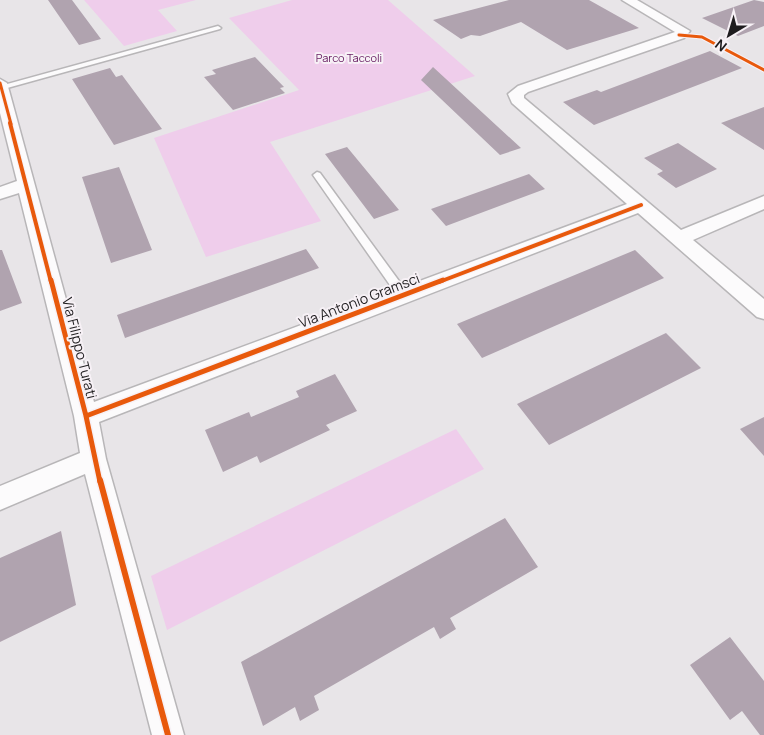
<svg xmlns="http://www.w3.org/2000/svg" width="764" height="735" font-family="Manrope,sans-serif">
	<style>
		.green { fill: #efcdeb }
		.building { fill: #b0a3af }
		.lines { fill: none; stroke-linecap: round; stroke-linejoin: round }
		.lane-casing { stroke: #b8b6b8; stroke-width: 3 }
		.street-casing { stroke: #b8b6b8; stroke-width: 3 }
		.lane { fill: #fcfbfc; fill-rule: evenodd }
		.street { fill: #fcfbfc; fill-rule: evenodd }
		.cycleway-far3-casing { stroke: #f7f1f6; stroke-width: 5 }
		.cycleway-far2-casing { stroke: #f7f1f6; stroke-width: 6 }
		.cycleway-far1-casing { stroke: #f7f1f6; stroke-width: 8 }
		.cycleway-casing { stroke: #f7f1f6; stroke-width: 9 }
		.cycleway-far3 { stroke: #e8590c; stroke-width: 3 }
		.cycleway-far2 { stroke: #e8590c; stroke-width: 4 }
		.cycleway-far1 { stroke: #e8590c; stroke-width: 5 }
		.cycleway { stroke: #e8590c; stroke-width: 6 }
		.labels { text-anchor: middle; dominant-baseline: central; stroke-width: 4; stroke-linejoin: round; paint-order: stroke }
		.far-park-label { font-size: 11px; fill: #651a60; stroke: #f7f1f6 }
		.street-label { font-size: 14px; fill: #1e1c1e; stroke: #f7f1f6 }
	</style>
	<rect width="100%" height="100%" fill="#e8e5e8"/>
	<path class="green" d="M 84,0 L 196,0 L 158,10 L 177,31 L 124,46 Z
		M 292,0 L 388,0 L 475,76 L 270,142 L 321,221 L 206,257 L 154,138 L 299,90 L 229,18 Z
		M 456,429 L 484,469 L 167,630 L 151,576 Z"/>
	<path class="building" d="M 48,0 L 72,0 L 101,39 L 79,45 Z
		M 509,0 L 589,0 L 639,28 L 567,50 L 521,22 L 480,36 L 471,35 L 461,39 L 433,20 Z
		M 754,0 L 764,2 L 764,26 L 738,36 L 702,18 Z
		M 710,51 L 742,68 L 594,125 L 563,102 L 597,90 L 601,92 Z
		M 255,57 L 284,87 L 280,88 L 285,93 L 233,110 L 204,77 L 216,74 L 212,70 Z
		M 433,67 L 521,148 L 500,155 L 421,80 Z
		M 110,68 L 116,77 L 122,75 L 162,129 L 114,145 L 72,79 Z
		M 764,107 L 764,150 L 721,123 Z
		M 678,143 L 717,169 L 676,188 L 657,174 L 663,171 L 644,158 Z
		M 347,147 L 399,210 L 374,219 L 325,154 Z
		M 119,167 L 152,250 L 111,263 L 82,177 Z
		M 529,174 L 545,189 L 446,226 L 431,209 Z
		M 306,249 L 319,268 L 125,338 L 117,315 Z
		M 0,250 L 2,250 L 22,303 L 0,311 Z
		M 635,250 L 664,278 L 482,358 L 457,324 Z
		M 666,333 L 701,368 L 549,445 L 517,404 Z
		M 335,374 L 357,411 L 326,425 L 330,430 L 260,463 L 257,456 L 223,472 L 205,430 L 249,412 L 251,417 L 299,397 L 296,391 Z
		M 764,417 L 764,456 L 740,429 Z
		M 505,518 L 538,567 L 450,618 L 456,629 L 440,639 L 434,627 L 314,696 L 319,710 L 300,721 L 295,707 L 263,726 L 241,662 Z
		M 61,531 L 76,605 L 0,642 L 0,558 Z
		M 730,637 L 764,681 L 764,735 L 760,735 L 742,711 L 730,720 L 690,665 Z"/>
	<g class="lines">
		<defs>
			<path id="lane" d="M 218,26 L 221,28 L 220,29 L 0,90 L 0,86 Z
				M 317,172 L 320,173 L 407,292 L 408,295 L 407,298 L 399,298 L 313,175 Z"/>
			<path id="street" d="M 622,0 L 637,0 L 690,31 L 684,38 L 528,92 L 524,95 L 524,98 L 681,230 L 764,196 L 764,209 L 693,240 L 764,299 L 764,319 L 757,317 L 638,213 L 99,422 L 106,459 L 184,735 L 152,735 L 85,474 L 0,510 L 0,486 L 80,453 L 74,416 L 19,193 L 0,199 L 0,187 L 17,181 L 0,113 L 0,79 L 7,83 L 94,402 L 627,204 L 512,103 L 508,94 L 518,86 L 675,32 Z"/>
		</defs>
		<use href="#lane" class="lane-casing"/>
		<use href="#street" class="street-casing"/>
		<use href="#lane" class="lane"/>
		<use href="#street" class="street"/>
		<defs>
			<path id="cycleway-far3" d="M 679,35 L 702,37 L 764,70
				M 0,83 L 11,124"/>
			<path id="cycleway-far2" d="M 10,123 L 51,282
				M 439,282 L 641,205"/>
			<path id="cycleway-far1" d="M 51,280 L 86,416 L 100,482
				M 86,416 L 443,280"/>
			<path id="cycleway" d="M 100,480 L 168,735"/>
		</defs>
		<use href="#cycleway-far3" class="cycleway-far3-casing"/>
		<use href="#cycleway-far2" class="cycleway-far2-casing"/>
		<use href="#cycleway-far1" class="cycleway-far1-casing"/>
		<use href="#cycleway" class="cycleway-casing"/>
		<use href="#cycleway-far3" class="cycleway-far3"/>
		<use href="#cycleway-far2" class="cycleway-far2"/>
		<use href="#cycleway-far1" class="cycleway-far1"/>
		<use href="#cycleway" class="cycleway"/>
	</g>
	<g class="labels">
		<g class="far-park-label">
			<text x="349" y="57">Parco Taccoli</text>
		</g>
		<g class="street-label">
			<text transform="translate(359 300) rotate(-21)">Via Antonio Gramsci</text>
			<text transform="translate(80 348) rotate(76)">Via Filippo Turati</text>
		</g>
	</g>
	<g transform="translate(729 35) rotate(218)" stroke="#f7f1f6" stroke-width="4" paint-order="stroke">
	<path d="M0-4L9 19L0 12L-9 19Z" fill="#1e1c1e"/>
	<text y="-8" font-size="14" font-weight="bold" text-anchor="middle" fill="#1e1c1e">N</text>
	</g>
</svg>
